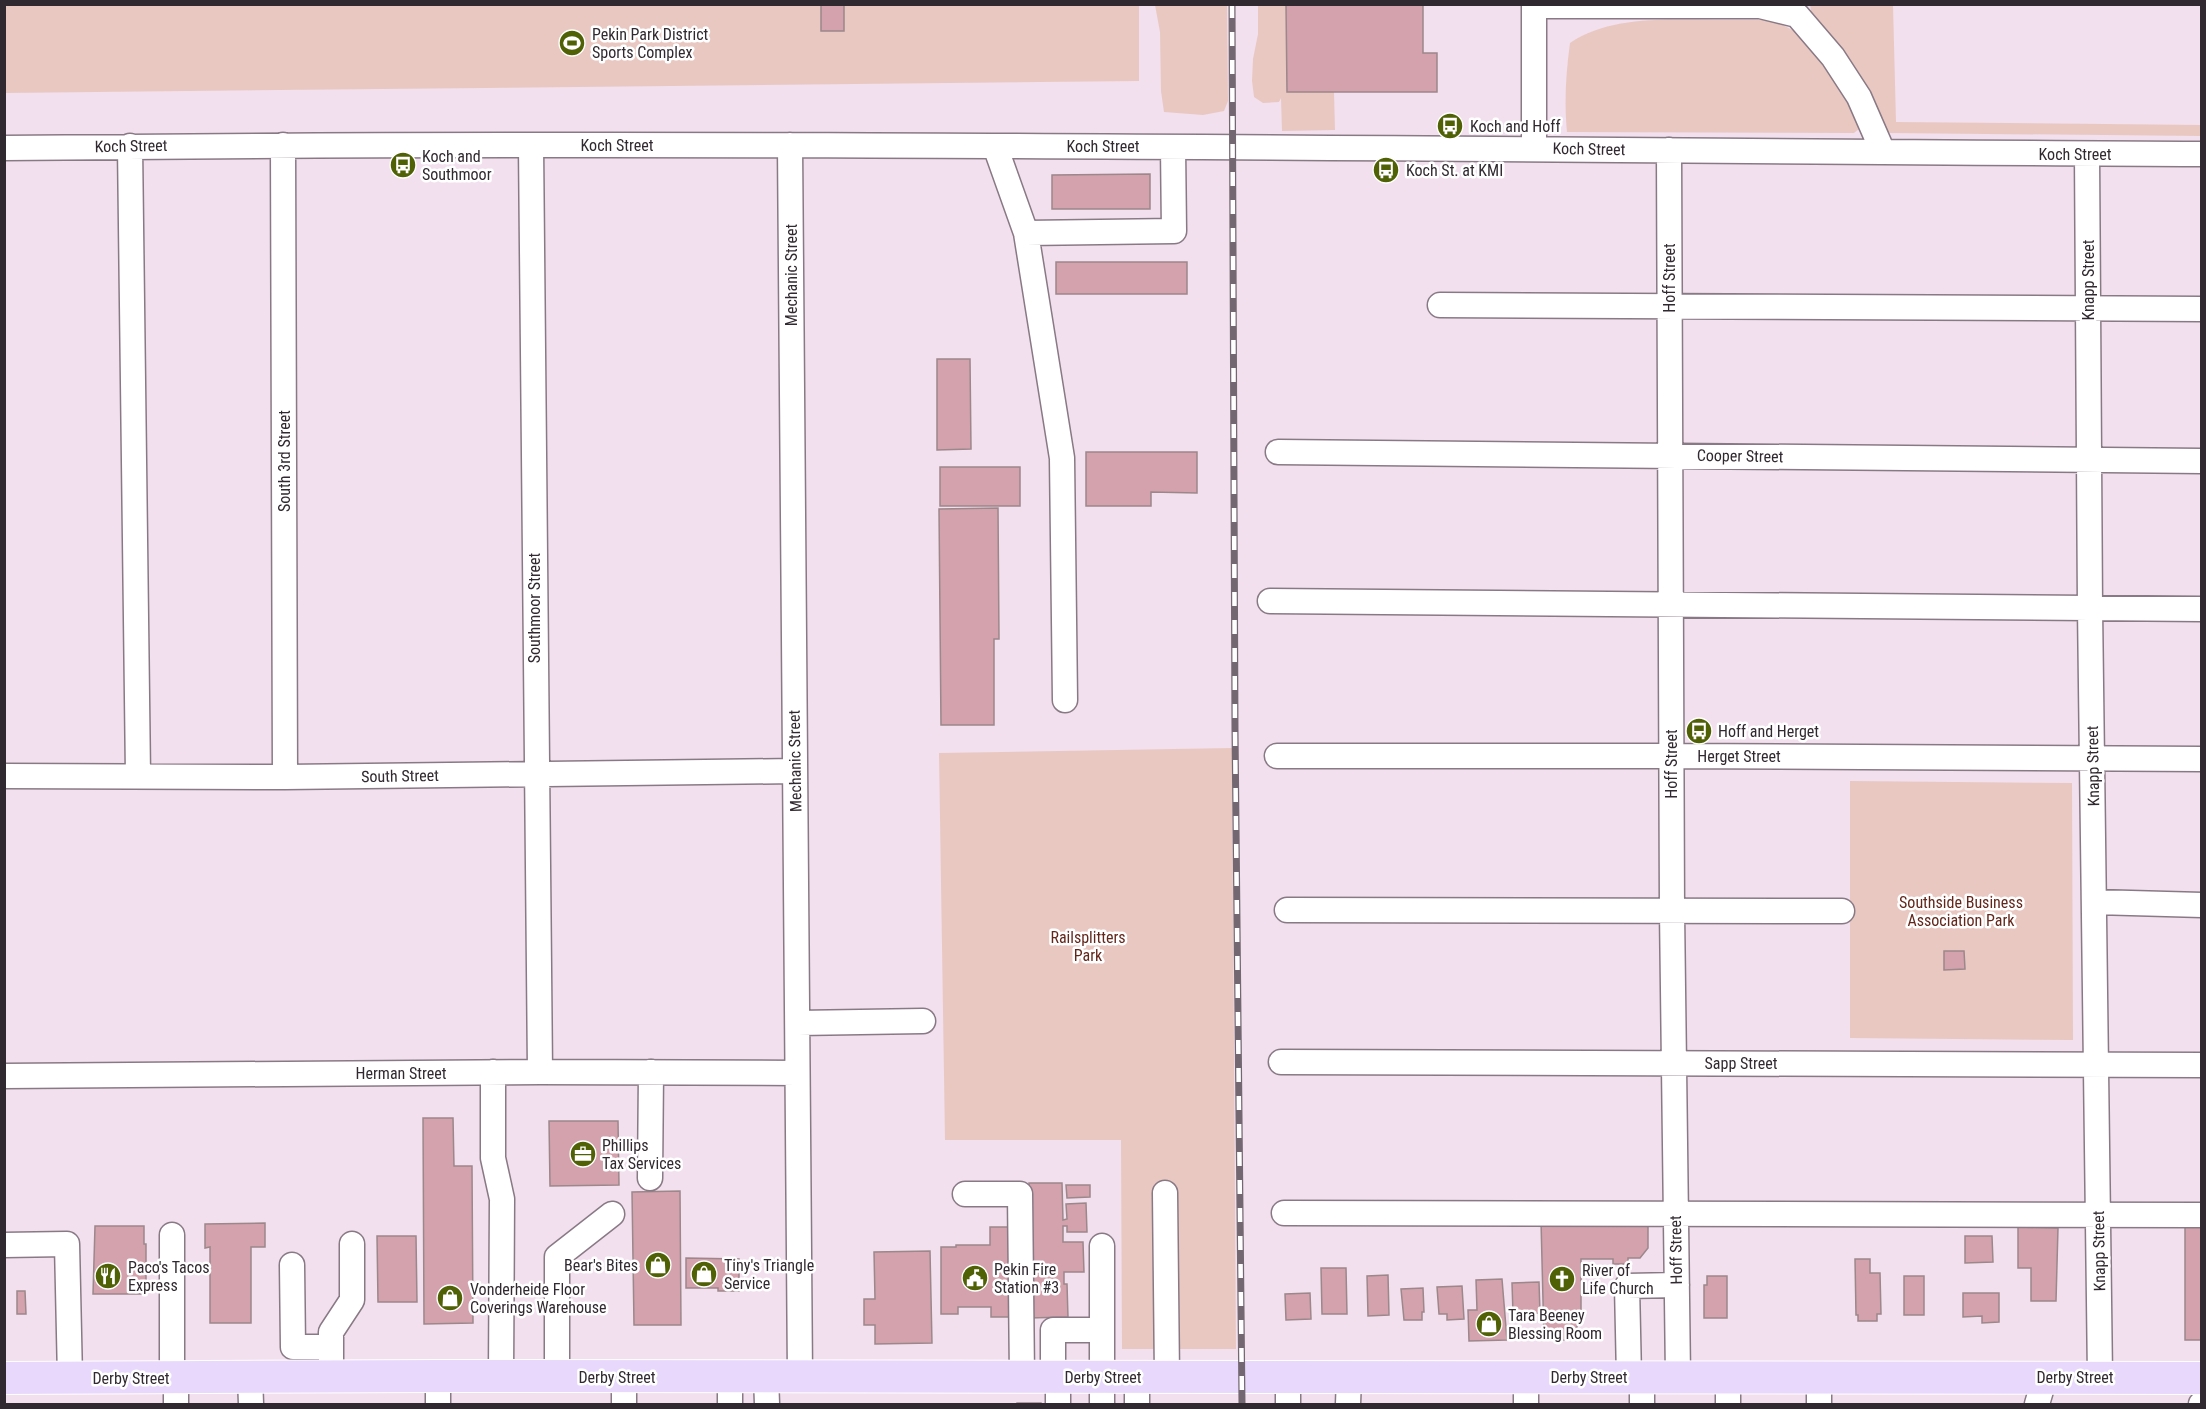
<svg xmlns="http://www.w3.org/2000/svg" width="2206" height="1409" font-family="'Roboto Condensed',sans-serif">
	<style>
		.green { fill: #e9c8c1 }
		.building { fill: #d3a2ad; stroke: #9c878b; stroke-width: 1.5 }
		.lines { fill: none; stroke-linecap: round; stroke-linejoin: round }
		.minor-casing { stroke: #897985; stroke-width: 27 }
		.major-casing { stroke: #fff; stroke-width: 34 }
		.minor { stroke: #fff; stroke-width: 24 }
		.major { stroke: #e8d9fc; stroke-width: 32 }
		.rail-casing { stroke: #736871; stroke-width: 7 }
		.rail { stroke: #fff; stroke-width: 4.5; stroke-dasharray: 14; stroke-linecap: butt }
		.labels { text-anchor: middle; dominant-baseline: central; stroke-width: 5; stroke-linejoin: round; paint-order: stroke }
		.poi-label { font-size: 16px; fill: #30292f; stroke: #fff; text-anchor: start }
		.street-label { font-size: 16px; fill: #30292f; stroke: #fff }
		.park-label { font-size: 16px; fill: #63261b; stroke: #fff }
	</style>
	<rect width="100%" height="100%" fill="#f2e0ee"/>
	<path class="green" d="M 1810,4 L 1893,5 L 1896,122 L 2201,125 L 2201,136 L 1890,133 L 1885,130 L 1812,18 Z
		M 4,5 L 1139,5 L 1139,81 L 5,93 Z
		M 1155,5 L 1227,5 L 1228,101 L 1224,111 L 1203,115 L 1164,112 L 1161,91 L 1160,32 Z
		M 1258,5 L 1286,5 L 1287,92 L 1334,92 L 1335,130 L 1282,131 L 1281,98 L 1279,102 L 1263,103 L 1254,97 L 1252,81 L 1253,59 L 1258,34 Z
		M 1736,20 L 1763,20 L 1781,24 L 1796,32 L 1814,46 L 1854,110 L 1859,129 L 1854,133 L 1567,132 C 1564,101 1566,73 1570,43 C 1616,12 1683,21 1736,20 Z
		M 1232,748 L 1236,1349 L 1122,1349 L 1121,1140 L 945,1140 L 939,753 Z
		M 1850,781 L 2072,783 L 2073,1040 L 1850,1038 Z"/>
	<path class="building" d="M 821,4 L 844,4 L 844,31 L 821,31 Z
		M 1286,4 L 1423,4 L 1423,53 L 1437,53 L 1437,92 L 1287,92 Z
		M 1150,174 L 1150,209 L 1052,209 L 1052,175 Z
		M 1056,262 L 1187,262 L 1187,294 L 1056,294 Z
		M 937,359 L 970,359 L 971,449 L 937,450 Z
		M 1086,452 L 1197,452 L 1197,493 L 1151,492 L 1151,506 L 1086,506 Z
		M 940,467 L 1020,467 L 1020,506 L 940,506 Z
		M 998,508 L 999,639 L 994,639 L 994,725 L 941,725 L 939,509 Z
		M 1944,951 L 1964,951 L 1965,969 L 1944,970 Z
		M 423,1118 L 453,1118 L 454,1166 L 472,1166 L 473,1323 L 424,1324 Z
		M 549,1121 L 618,1121 L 619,1185 L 550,1186 Z
		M 1029,1183 L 1062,1183 L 1063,1220 L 1067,1219 L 1066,1204 L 1086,1203 L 1087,1232 L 1067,1232 L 1067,1226 L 1063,1226 L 1063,1242 L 1083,1242 L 1084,1272 L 1064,1272 L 1064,1284 L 1067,1284 L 1068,1317 L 1029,1318 L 1030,1283 Z
		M 1066,1185 L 1090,1185 L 1090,1197 L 1067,1198 Z
		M 680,1191 L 681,1325 L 634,1325 L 632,1192 Z
		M 1648,1220 L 1648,1248 L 1640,1258 L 1628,1258 L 1628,1264 L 1613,1264 L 1613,1259 L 1581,1259 L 1581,1315 L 1577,1315 L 1577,1340 L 1544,1340 L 1541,1221 Z
		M 265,1223 L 265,1247 L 251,1247 L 251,1323 L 210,1323 L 210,1247 L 205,1248 L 205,1224 Z
		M 2185,1225 L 2202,1225 L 2202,1340 L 2185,1340 Z
		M 95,1226 L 144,1226 L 144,1244 L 146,1244 L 146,1294 L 93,1294 Z
		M 990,1227 L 1011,1227 L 1011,1317 L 991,1317 L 991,1307 L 958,1307 L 958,1314 L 941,1314 L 941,1247 L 956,1247 L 956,1245 L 990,1245 Z
		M 2018,1227 L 2058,1228 L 2056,1301 L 2031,1301 L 2031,1268 L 2018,1268 Z
		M 377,1236 L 416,1236 L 417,1302 L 378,1302 Z
		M 1965,1236 L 1992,1236 L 1993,1262 L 1965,1263 Z
		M 930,1251 L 932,1343 L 875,1344 L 875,1325 L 864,1325 L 864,1299 L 875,1299 L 874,1252 Z
		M 686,1258 L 739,1259 L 739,1291 L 718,1291 L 718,1288 L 686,1288 Z
		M 1855,1259 L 1870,1259 L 1870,1273 L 1880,1273 L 1881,1314 L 1877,1314 L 1877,1321 L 1858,1321 L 1858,1315 L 1856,1315 Z
		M 1321,1268 L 1346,1268 L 1347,1314 L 1322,1314 Z
		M 1388,1275 L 1389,1315 L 1368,1316 L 1367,1276 Z
		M 1707,1276 L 1727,1276 L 1727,1318 L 1704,1318 L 1704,1285 L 1707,1285 Z
		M 1904,1276 L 1924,1276 L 1924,1315 L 1904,1315 Z
		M 1502,1279 L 1507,1340 L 1469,1341 L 1468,1310 L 1477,1310 L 1476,1280 Z
		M 1539,1282 L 1540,1313 L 1513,1314 L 1512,1283 Z
		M 1462,1286 L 1464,1319 L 1447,1320 L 1447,1314 L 1439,1314 L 1437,1287 Z
		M 1423,1288 L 1424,1312 L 1422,1312 L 1422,1320 L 1404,1320 L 1401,1289 Z
		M 17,1291 L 25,1291 L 26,1314 L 17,1314 Z
		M 1310,1293 L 1311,1319 L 1286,1320 L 1285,1294 Z
		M 1963,1293 L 1999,1293 L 1999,1322 L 1982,1323 L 1982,1316 L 1963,1317 Z
		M 1017,1403 L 1041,1403 L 1041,1404 L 1017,1404 Z"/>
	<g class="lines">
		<defs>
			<path id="minor" d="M 1534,6 L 1760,6 L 1797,15 L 1833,57 L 1859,97 L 1883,152
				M 283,145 L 285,777
				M 531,145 L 540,1072
				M 790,145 L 800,1377
				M 130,146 L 138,776
				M 995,146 L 1026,233 L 1062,458 L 1065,700
				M 4,148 C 737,140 1469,150 2202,154
				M 1534,149 L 1534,4
				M 1669,150 L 1672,911 L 1678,1377
				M 2087,154 L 2090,608 L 2100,1377
				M 1026,233 L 1174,231 L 1173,147
				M 1440,305 L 2202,309
				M 1278,452 L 2202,461
				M 1270,601 L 2202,609
				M 1277,756 L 1671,756 L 2202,759
				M 4,776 L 285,777 L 795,771
				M 2095,902 L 2202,905
				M 1287,910 L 1842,911
				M 798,1023 L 923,1021
				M 1281,1062 L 2202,1065
				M 493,1072 L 493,1158 L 502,1199 L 501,1377
				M 4,1076 L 540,1072 L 797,1073
				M 650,1178 L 651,1072
				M 1165,1193 L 1167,1377
				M 965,1194 L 1020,1194 L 1022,1377
				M 1284,1213 L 2202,1215
				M 172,1235 L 172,1378
				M 4,1245 L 67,1244 L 70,1378
				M 1102,1246 L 1102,1330
				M 292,1265 L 293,1347 L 331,1347
				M 438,1376 L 438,1404
				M 250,1377 L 251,1404
				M 331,1377 L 331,1332 L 352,1300 L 352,1244
				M 557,1377 L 557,1257 L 612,1214
				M 624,1377 L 624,1404
				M 730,1377 L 730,1404
				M 766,1377 L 767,1404
				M 1053,1377 L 1053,1330 L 1102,1330 L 1102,1404
				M 1058,1377 L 1058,1404
				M 1137,1377 L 1137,1404
				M 1288,1377 L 1288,1404
				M 1526,1377 L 1526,1404
				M 1629,1377 L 1627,1286 L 1677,1285
				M 1642,1377 L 1642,1404
				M 1728,1377 L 1728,1404
				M 176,1378 L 176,1404
				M 1348,1404 L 1349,1377
				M 1819,1404 L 1819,1377
				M 2037,1404 L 2045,1377
				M 2201,1404 L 2202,1403"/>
			<path id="major" d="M 4,1378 L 438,1376 L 2202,1378"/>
		</defs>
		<use href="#minor" class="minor-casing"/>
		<use href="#major" class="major-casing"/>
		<use href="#minor" class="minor"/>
		<use href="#major" class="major"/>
		<defs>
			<path id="rail" d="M 1232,4 L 1235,730 L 1242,1404"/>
		</defs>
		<use href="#rail" class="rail-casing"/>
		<use href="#rail" class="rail"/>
	</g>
	<defs>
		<symbol id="stadium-disc" viewBox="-11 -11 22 22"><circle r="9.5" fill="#4f6005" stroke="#fff"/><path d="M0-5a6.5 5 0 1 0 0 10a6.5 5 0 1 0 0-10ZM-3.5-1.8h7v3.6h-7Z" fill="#fff"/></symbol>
		<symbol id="bus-disc" viewBox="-11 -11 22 22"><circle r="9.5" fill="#4f6005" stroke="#fff"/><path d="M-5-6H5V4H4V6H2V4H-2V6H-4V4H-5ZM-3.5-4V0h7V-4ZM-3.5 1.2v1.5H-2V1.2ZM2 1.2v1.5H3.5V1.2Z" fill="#fff"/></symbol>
		<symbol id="office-disc" viewBox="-11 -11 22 22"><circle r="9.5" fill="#4f6005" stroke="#fff"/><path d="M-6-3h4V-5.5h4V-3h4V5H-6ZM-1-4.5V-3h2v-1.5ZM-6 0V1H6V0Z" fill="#fff"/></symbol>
		<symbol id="shop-disc" viewBox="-11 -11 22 22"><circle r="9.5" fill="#4f6005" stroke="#fff"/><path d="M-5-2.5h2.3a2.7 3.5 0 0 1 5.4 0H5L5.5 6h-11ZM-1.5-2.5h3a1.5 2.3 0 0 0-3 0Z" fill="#fff"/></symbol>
		<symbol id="restaurant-disc" viewBox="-11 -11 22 22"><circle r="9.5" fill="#4f6005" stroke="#fff"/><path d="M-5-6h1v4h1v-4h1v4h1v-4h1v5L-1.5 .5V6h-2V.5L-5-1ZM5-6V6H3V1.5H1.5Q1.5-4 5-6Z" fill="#fff"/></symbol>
		<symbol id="civic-disc" viewBox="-11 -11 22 22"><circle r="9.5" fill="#4f6005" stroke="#fff"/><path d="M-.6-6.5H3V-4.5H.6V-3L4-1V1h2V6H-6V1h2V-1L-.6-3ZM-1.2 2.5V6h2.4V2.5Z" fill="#fff"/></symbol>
		<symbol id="church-disc" viewBox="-11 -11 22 22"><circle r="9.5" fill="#4f6005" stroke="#fff"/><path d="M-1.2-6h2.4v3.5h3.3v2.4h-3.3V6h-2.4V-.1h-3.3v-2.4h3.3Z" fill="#fff"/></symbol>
	</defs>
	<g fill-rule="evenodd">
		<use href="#stadium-disc" x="557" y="28" width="30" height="30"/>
		<use href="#bus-disc" x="1435" y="111" width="30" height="30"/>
		<use href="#bus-disc" x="388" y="150" width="30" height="30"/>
		<use href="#bus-disc" x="1371" y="155" width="30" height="30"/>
		<use href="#bus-disc" x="1684" y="716" width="30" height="30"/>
		<use href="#office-disc" x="568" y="1139" width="30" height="30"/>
		<use href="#shop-disc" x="643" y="1250" width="30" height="30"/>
		<use href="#shop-disc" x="689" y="1259" width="30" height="30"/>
		<use href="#restaurant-disc" x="93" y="1261" width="30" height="30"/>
		<use href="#civic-disc" x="960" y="1263" width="30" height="30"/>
		<use href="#church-disc" x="1547" y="1264" width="30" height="30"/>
		<use href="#shop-disc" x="435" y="1283" width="30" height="30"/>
		<use href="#shop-disc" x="1474" y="1309" width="30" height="30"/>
	</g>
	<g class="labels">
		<g class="poi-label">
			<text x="592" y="34">Pekin Park District<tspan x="592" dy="18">Sports Complex</tspan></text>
			<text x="1470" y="126">Koch and Hoff</text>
			<text x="422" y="156">Koch and<tspan x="422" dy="18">Southmoor</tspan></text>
			<text x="1406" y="170">Koch St. at KMI</text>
			<text x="1718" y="731">Hoff and Herget</text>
			<text x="602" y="1145">Phillips<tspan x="602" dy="18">Tax Services</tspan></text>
			<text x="638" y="1265" text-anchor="end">Bear's Bites</text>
			<text x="724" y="1265">Tiny's Triangle<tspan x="724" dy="18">Service</tspan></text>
			<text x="128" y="1267">Paco's Tacos<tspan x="128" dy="18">Express</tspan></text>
			<text x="994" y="1269">Pekin Fire<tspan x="994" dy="18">Station #3</tspan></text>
			<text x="1582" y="1270">River of<tspan x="1582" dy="18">Life Church</tspan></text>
			<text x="470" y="1289">Vonderheide Floor<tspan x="470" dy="18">Coverings Warehouse</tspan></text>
			<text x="1508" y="1315">Tara Beeney<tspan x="1508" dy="18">Blessing Room</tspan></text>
		</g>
		<g class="street-label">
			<text x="617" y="145">Koch Street</text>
			<text transform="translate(131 146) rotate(-1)">Koch Street</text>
			<text x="1103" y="146">Koch Street</text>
			<text transform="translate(1589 149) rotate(1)">Koch Street</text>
			<text x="2075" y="154">Koch Street</text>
			<text transform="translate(791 275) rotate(-90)">Mechanic Street</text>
			<text transform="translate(1669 278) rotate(-90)">Hoff Street</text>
			<text transform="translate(2088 280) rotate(-90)">Knapp Street</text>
			<text transform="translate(1740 456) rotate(1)">Cooper Street</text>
			<text transform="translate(284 461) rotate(-90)">South 3rd Street</text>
			<text transform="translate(534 608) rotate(-90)">Southmoor Street</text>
			<text x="1739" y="756">Herget Street</text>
			<text transform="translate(795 761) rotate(-91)">Mechanic Street</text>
			<text transform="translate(1671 764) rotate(-90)">Hoff Street</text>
			<text transform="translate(2093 766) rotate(-91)">Knapp Street</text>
			<text transform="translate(400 776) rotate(-1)">South Street</text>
			<text x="1741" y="1063">Sapp Street</text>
			<text x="401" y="1073">Herman Street</text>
			<text transform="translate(1676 1250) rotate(-91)">Hoff Street</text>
			<text transform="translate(2099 1251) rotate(-91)">Knapp Street</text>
			<text x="617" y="1377">Derby Street</text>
			<text x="1103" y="1377">Derby Street</text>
			<text x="1589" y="1377">Derby Street</text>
			<text x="2075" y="1377">Derby Street</text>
			<text x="131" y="1378">Derby Street</text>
		</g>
		<g class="park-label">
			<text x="1961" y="902">Southside Business<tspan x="1961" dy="18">Association Park</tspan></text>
			<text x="1088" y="937">Railsplitters<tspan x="1088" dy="18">Park</tspan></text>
		</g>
	</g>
	<rect width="2206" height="1409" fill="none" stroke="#30292f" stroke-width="12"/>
</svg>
